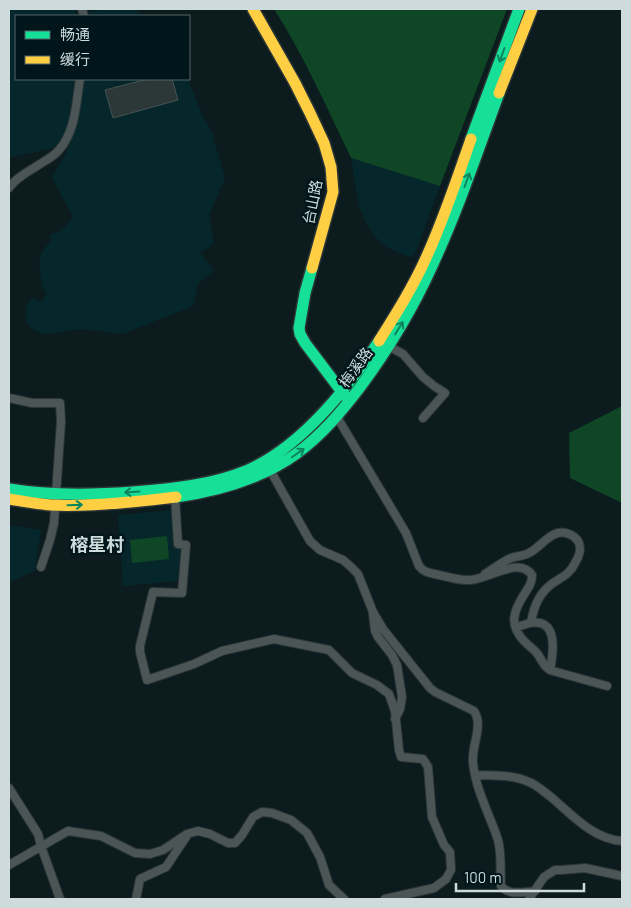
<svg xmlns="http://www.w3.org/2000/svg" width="631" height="908" font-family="Barlow,'Noto Sans SC',sans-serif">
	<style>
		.built { fill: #05272c }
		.green { fill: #0f4726 }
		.building { fill: #2c3737; stroke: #475352 }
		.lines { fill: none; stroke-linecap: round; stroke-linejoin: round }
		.street-casing { stroke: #2b3536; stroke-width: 10 }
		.fast-casing { stroke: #2b3536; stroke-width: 14 }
		.slow-casing { stroke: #2b3536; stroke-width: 14 }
		.street { stroke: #4b5556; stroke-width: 8 }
		.fast { stroke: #16e098; stroke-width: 11 }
		.slow { stroke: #ffcf43; stroke-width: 11 }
		.oneway { stroke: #0c855f }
		.labels { text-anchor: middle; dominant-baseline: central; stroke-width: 4.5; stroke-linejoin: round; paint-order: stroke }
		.street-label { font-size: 15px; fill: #cddbdd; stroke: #00161a }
		.quarter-label { font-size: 18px; font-weight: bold; fill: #cddbdd; stroke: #00161a }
	</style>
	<rect width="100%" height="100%" fill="#0c1b1d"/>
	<path class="built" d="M 9,9 L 75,9 L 76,16 L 16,16 L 16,79 L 76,79 L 72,113 L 69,125 L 61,141 L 52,148 L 9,158 Z
		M 105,9 L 135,9 L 142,16 L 89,16 L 88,12 Z
		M 85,79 L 188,79 L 202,115 L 212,132 L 225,178 L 209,215 L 214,243 L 200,253 L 213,269 L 211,273 L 198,284 L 193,306 L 125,333 L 115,333 L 82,329 L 53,333 L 42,334 L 33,329 L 27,323 L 25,315 L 27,305 L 33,297 L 41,302 L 47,294 L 42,287 L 39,264 L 41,254 L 51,240 L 49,235 L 61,231 L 73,217 L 52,178 L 65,155 L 73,134 Z
		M 351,158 L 440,186 L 417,249 L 412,258 L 388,248 L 381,243 L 373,234 L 365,221 L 359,206 Z
		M 172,510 L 175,547 L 183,549 L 177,581 L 123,586 L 118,515 Z
		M 9,525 L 41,530 L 35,570 L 9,583 Z"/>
	<path class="green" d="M 274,9 L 507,9 L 440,186 L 351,158 C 327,108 304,56 274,9 Z
		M 622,406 L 622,503 L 570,478 L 569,433 Z
		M 167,536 L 169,559 L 132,563 L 130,540 Z"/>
	<path class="building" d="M 148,79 L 172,79 L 178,100 L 113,118 L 105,90 Z"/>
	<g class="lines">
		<defs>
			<path id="street" d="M 82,9 L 84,16
				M 9,188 C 16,177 30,171 40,164 C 47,160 54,156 59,150 C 76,131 76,102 80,79
				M 388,346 L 403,354 L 423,377 L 434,386 L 445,393 L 423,418
				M 9,398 L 32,403 L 60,403 L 61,422 L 54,523 L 50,540 L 41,567
				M 337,417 L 406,533 L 419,566 C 424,573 431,573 439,575 C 449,577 460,581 470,580 C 489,579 519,556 532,575 C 532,583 529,587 525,593 C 514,610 508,624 524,641 C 528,645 532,648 536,652 C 543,660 542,667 553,671 L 607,686
				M 270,470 L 310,541 L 320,550 L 343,560 L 350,566 L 358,574 L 373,612 L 383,629 L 430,688 L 435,692 L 474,711 C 484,725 471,746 473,763 C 476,791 490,815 498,840 C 502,855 500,871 501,886 C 509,896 524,892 535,891
				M 175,497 L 178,544 L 186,545 L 182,593 L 153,592 L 140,646 L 140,652 L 147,680 L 194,664 L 222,651 L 274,639 L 329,650 L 352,673 L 377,685 L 389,694 L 395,711 L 399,750 L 401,757 L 423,759 L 428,767 L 432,817 L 444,845 L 450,852 L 451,870 L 446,879 L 434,888 L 385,899
				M 485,574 C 493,569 502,562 511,558 C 517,556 524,556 529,553 C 542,547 552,527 569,534 C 572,535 576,538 578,541 C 582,548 579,557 575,563 C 570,574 562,577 553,583 C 539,593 534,606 531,622
				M 373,614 L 375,631 L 378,637 L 392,655 L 397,665 L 402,697 L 400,709 L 395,719
				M 516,628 C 555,610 556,640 550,670
				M 475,775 C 493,776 512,774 529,782 C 537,785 544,792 551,797 C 572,815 593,839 622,841
				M 9,788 L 38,834 L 41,846 L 60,899
				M 9,865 L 68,831 L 101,836 L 135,853 L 150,854 L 163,850 L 187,834 L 198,831 L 210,834 L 228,843 L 235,843 L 242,835 L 253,817 L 262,812 L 272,813 L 291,820 L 307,833 L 320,857 L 329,885 L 344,899
				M 136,899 L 140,879 L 166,867 L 186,837
				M 529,899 L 544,877 L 555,870 L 561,870 L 585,868 L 622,876"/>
			<path id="fast" d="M 471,139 L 519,9
				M 312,268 L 305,293 L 299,328 L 300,334 L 305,343 L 345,396
				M 9,489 C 50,496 92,495 133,492 C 172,489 212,485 248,470 C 302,446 347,389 379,341
				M 176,497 C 218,491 261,479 296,454 C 322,435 342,411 361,386 C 389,348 413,308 432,266 C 458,210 478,150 499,93"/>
			<path id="slow" d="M 253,9 L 295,83 L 310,113 L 324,143 L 331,167 L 333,192 L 312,268
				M 499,93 L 532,9
				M 379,341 C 396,314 413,287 426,258 C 444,219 457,179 471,139
				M 9,499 C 23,501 37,504 51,505 C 91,507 136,502 176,497"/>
		</defs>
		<use href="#street" class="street-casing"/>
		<use href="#fast" class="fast-casing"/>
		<use href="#slow" class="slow-casing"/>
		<use href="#street" class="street"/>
		<use href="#fast" class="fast"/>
		<use href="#slow" class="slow"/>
	</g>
	<defs><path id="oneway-shaft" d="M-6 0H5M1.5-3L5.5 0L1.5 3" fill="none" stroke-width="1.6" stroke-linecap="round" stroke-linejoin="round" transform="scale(1.25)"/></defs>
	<g class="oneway">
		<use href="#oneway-shaft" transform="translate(502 55) rotate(110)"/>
		<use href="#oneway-shaft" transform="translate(467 180) rotate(-70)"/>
		<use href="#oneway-shaft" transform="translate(399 328) rotate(-58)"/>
		<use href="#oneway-shaft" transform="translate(298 453) rotate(-35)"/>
		<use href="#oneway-shaft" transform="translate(132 492) rotate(176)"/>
		<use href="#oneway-shaft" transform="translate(75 505) rotate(-2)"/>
	</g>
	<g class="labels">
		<g class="street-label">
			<text transform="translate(312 202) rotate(-79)">台山路</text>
			<text transform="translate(355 367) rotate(-54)">梅溪路</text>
		</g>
		<g class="quarter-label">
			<text x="97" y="544">榕星村</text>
		</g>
	</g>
	<rect width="631" height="908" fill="none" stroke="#cddbdd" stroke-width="20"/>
	<rect x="15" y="15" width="175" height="65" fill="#00161a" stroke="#526568"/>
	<rect x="25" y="31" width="25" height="8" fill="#16e098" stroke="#526568"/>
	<text x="60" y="40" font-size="15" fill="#cddbdd">畅通</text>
	<rect x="25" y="56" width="25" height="8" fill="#ffcf43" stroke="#526568"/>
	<text x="60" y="65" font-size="15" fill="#cddbdd">缓行</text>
	<path d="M456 883v8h128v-8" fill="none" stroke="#cddbdd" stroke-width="2.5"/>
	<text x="464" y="883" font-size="15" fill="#cddbdd" stroke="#00161a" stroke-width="4" paint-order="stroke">100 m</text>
</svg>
